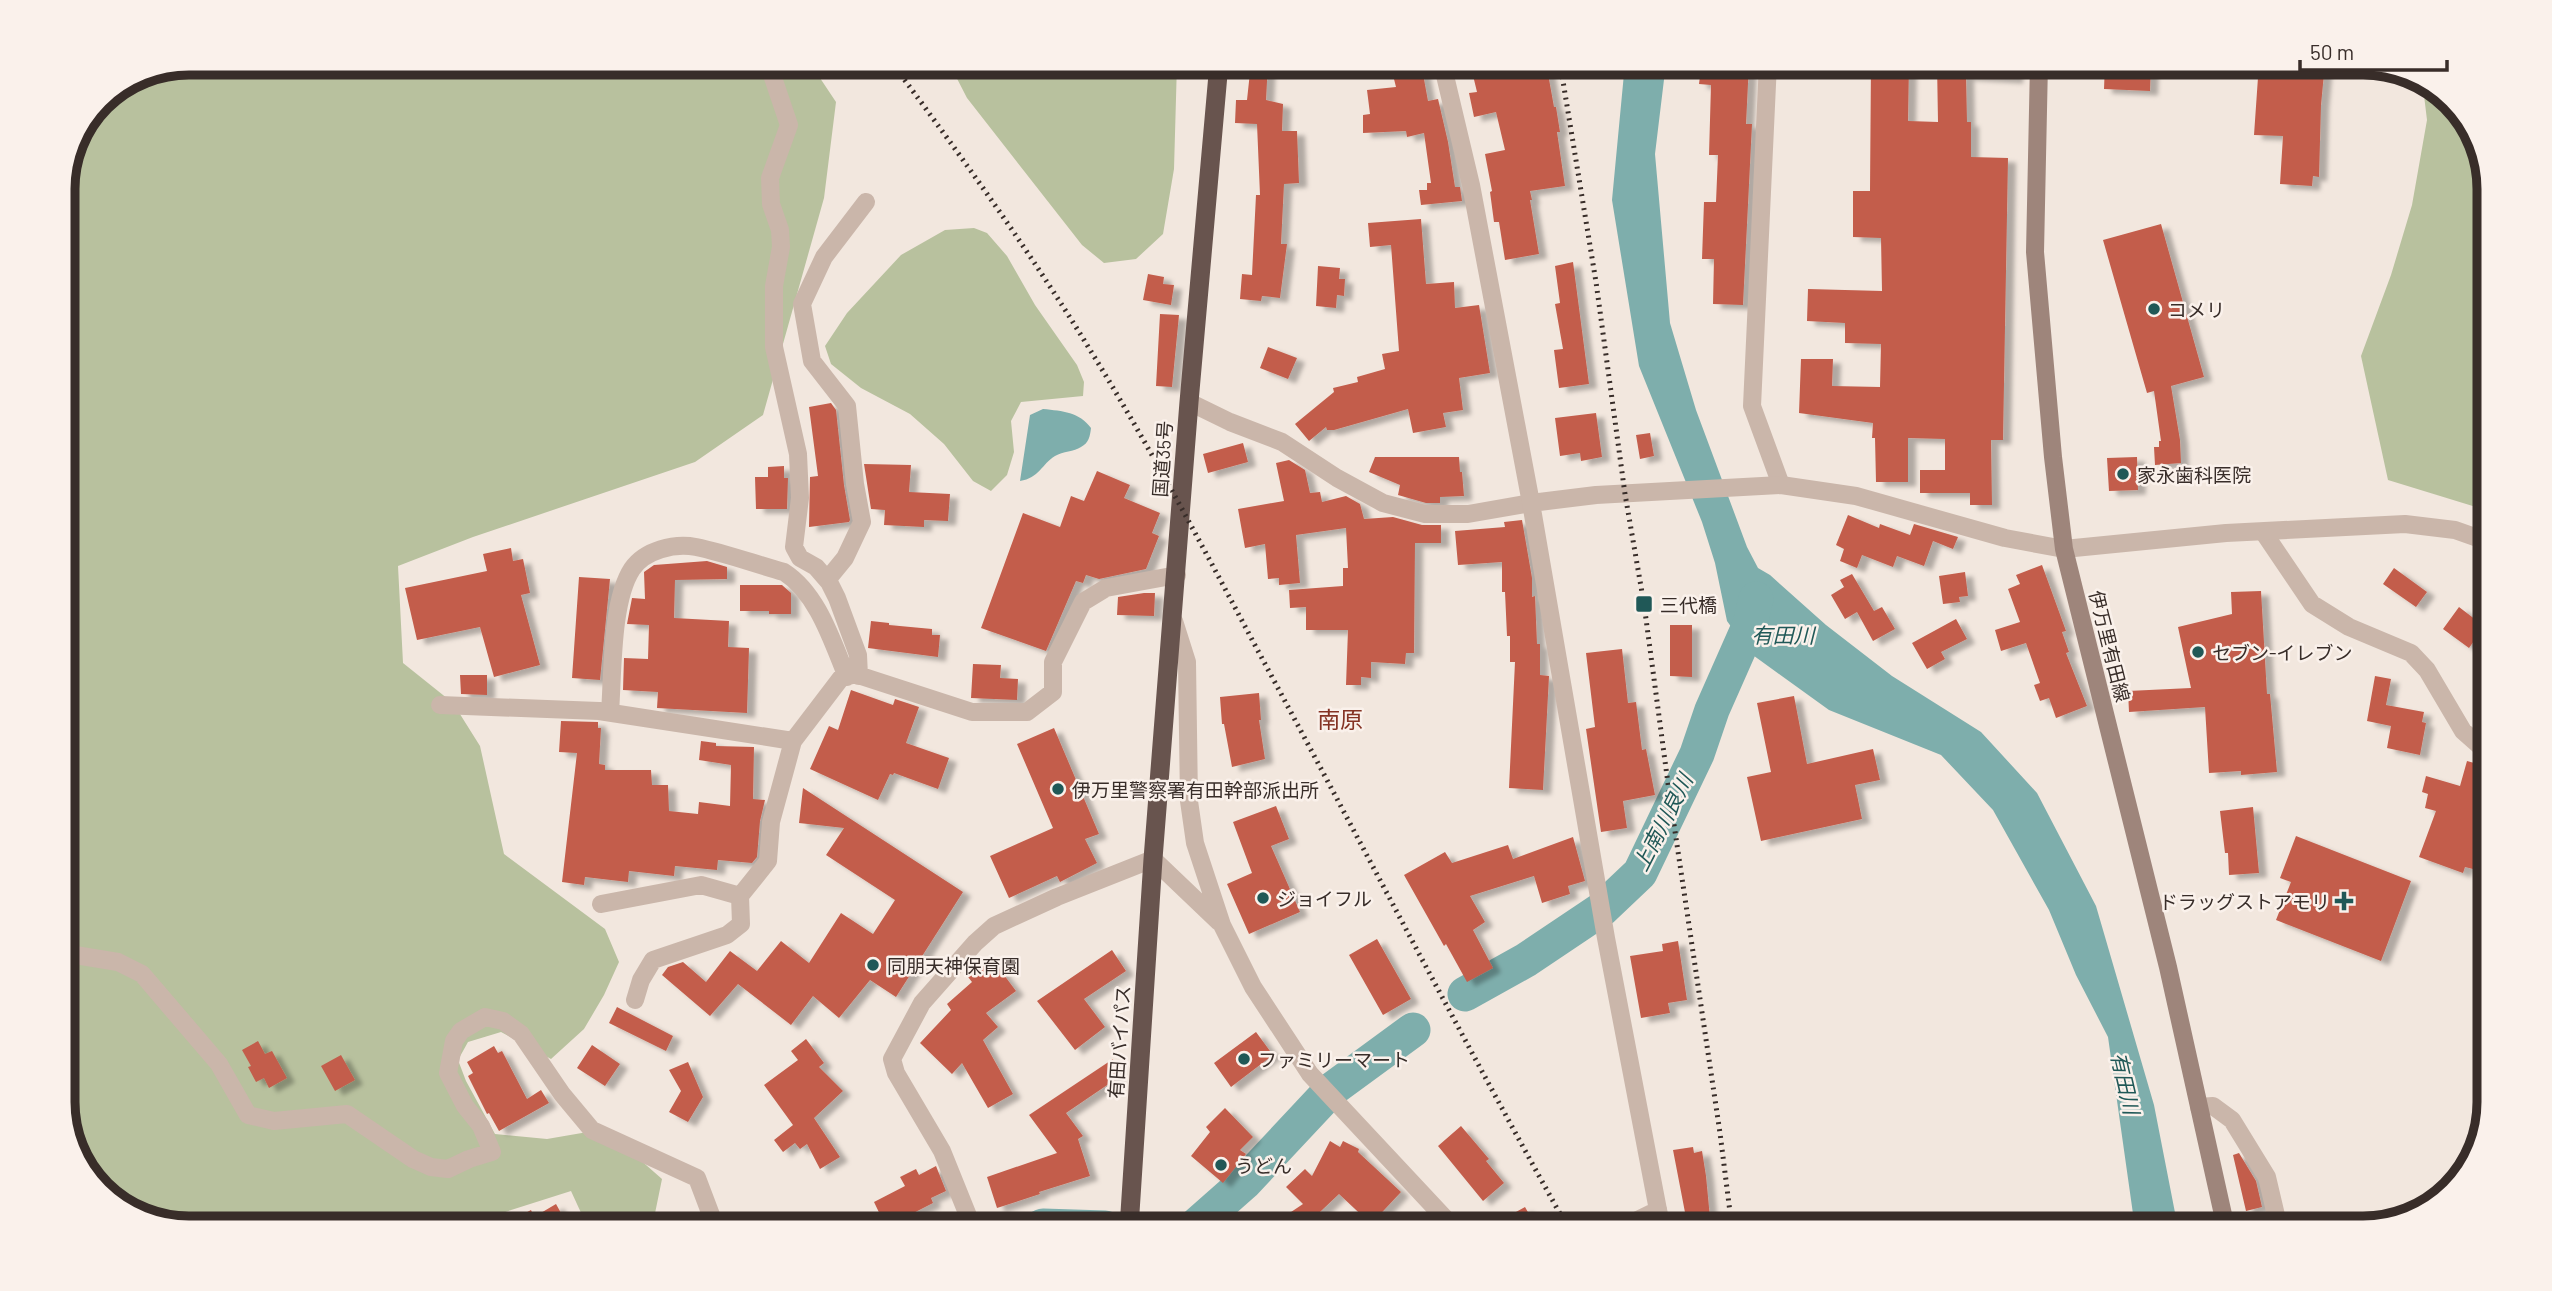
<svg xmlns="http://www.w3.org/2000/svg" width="2552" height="1291" font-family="Barlow,'Noto Sans JP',sans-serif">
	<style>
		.green { fill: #b8c19e }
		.water { fill: #7eaeac }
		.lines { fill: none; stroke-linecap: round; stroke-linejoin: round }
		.river { stroke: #7eaeac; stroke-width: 35 }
		.building { fill: #c35d4b; filter: url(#shadow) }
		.minor { stroke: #cab6aa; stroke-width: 18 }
		.tertiary { stroke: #cab6aa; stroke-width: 18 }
		.secondary { stroke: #9e857b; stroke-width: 18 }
		.trunk { stroke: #68544e; stroke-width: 19 }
		.rail { stroke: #382d29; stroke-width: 5; stroke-dasharray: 2 5; stroke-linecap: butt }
		.poi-dot { fill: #205857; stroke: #faf1eb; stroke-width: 2.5 }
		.labels { text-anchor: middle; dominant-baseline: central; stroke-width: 5; stroke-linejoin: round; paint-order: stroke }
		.poi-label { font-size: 19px; fill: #382d29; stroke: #faf1eb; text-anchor: start }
		.street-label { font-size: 19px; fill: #382d29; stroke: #faf1eb }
		.water-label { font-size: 21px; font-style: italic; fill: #205857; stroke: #faf1eb }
		.quarter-label { font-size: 23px; fill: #853324; stroke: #faf1eb }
		.rim { fill: none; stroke: #382d29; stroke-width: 9 }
	</style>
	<defs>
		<filter id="shadow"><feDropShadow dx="8" dy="4.5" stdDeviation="2" flood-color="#0004"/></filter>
	</defs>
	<rect width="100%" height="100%" fill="#f2e7de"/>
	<path class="green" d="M 189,63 L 810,63 L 836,102 L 824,198 L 763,415 L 695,462 L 473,537 L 398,566 L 403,663 L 453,703 L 480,746 L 504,854 L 605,929 L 619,962 L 604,995 L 584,1029 L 551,1059 L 501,1032 L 468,1042 L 458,1060 L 466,1081 L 495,1134 L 547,1139 L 605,1129 L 662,1179 L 652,1228 L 588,1228 L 571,1191 L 455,1228 L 189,1228 L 134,1215 L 85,1172 L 63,1110 L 63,181 L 100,100 L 141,72 Z
		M 949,63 L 1177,63 L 1174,169 L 1163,234 L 1136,259 L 1104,263 L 1082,245 L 967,98 Z
		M 2422,79 L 2467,119 L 2489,181 L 2489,511 L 2388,480 L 2361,356 L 2391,275 L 2412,205 L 2427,120 Z
		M 974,228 L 987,233 L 1007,256 L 1035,305 L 1077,365 L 1084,382 L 1083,396 L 1021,402 L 1011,421 L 1014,452 L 1007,475 L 991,491 L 973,481 L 944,444 L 910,414 L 861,388 L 831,364 L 825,346 L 847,313 L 901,255 L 945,230 Z"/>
	<path class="water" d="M 1625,63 L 1666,63 L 1655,154 L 1670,323 L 1696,410 L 1747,547 L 1758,568 L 1770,575 L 1826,625 L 1892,676 L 1981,732 L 2037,793 L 2096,906 L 2154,1105 L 2178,1228 L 2135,1228 L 2108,1037 L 2076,975 L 2049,910 L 1993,810 L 1941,755 L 1829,710 L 1750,653 L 1727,621 L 1715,563 L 1702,522 L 1639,366 L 1612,200 Z
		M 1043,409 C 1063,411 1079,412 1091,428 C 1090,436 1089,443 1081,447 C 1074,452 1063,451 1055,456 C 1042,464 1039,478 1020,481 L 1030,415 Z"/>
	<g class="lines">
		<path class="river" d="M 1465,994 L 1526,960 L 1602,909 L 1640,873 L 1697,754 L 1712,710 L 1750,624 L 1756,599
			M 1039,1228 L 1043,1226 L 1105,1228
			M 1193,1228 L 1244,1183 L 1331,1090 L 1413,1030"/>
	</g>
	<path class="building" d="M 1251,63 L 1268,63 L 1266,100 L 1283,104 L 1282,131 L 1297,131 L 1299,183 L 1284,184 L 1281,244 L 1287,244 L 1280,298 L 1262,296 L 1261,301 L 1240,299 L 1242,274 L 1252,275 L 1256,195 L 1260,195 L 1257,124 L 1235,123 L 1236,100 L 1247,100 Z
		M 1390,63 L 1421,63 L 1428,101 L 1438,99 L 1448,142 L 1455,187 L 1460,187 L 1462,201 L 1421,205 L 1419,190 L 1427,190 L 1427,183 L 1431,183 L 1424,133 L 1407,137 L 1406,131 L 1363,133 L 1363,115 L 1370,114 L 1367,90 L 1396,87 Z
		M 1470,63 L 1502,63 L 1505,76 L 1547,68 L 1554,107 L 1556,107 L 1560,132 L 1557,132 L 1565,186 L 1530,191 L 1532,200 L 1530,200 L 1539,254 L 1505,260 L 1499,222 L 1494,222 L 1490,192 L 1492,191 L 1485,154 L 1505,150 L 1496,112 L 1474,117 L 1469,93 L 1477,92 Z
		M 1719,63 L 1749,63 L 1746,124 L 1752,124 L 1743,305 L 1713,304 L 1714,259 L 1702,259 L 1704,202 L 1716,202 L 1718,155 L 1709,155 L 1711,85 L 1699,84 L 1701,68 L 1718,69 Z
		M 1871,63 L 1909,63 L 1908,121 L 1938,122 L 1937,63 L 2016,63 L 2015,79 L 1966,76 L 1967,122 L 1971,122 L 1971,157 L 2008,158 L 2003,440 L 1991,440 L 1992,505 L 1970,505 L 1970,493 L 1920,493 L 1920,470 L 1945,470 L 1945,439 L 1908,438 L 1908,482 L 1876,482 L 1875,438 L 1872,438 L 1873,423 L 1799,413 L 1801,359 L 1833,359 L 1832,386 L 1880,387 L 1881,344 L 1845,343 L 1845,323 L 1807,321 L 1808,289 L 1882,291 L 1881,238 L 1853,237 L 1853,191 L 1870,191 Z
		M 2105,63 L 2151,63 L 2150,91 L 2104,89 Z
		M 2259,63 L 2325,63 L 2321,105 L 2319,177 L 2313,176 L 2312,186 L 2280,184 L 2283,136 L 2254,135 Z
		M 1421,219 L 1426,284 L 1454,282 L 1455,308 L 1479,305 L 1490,373 L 1459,378 L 1463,410 L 1443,413 L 1446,427 L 1413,433 L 1408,409 L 1334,430 L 1327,430 L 1326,427 L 1309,441 L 1295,424 L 1334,392 L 1333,388 L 1358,382 L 1357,377 L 1385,369 L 1382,354 L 1399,351 L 1391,245 L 1370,247 L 1368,223 Z
		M 2161,224 L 2204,377 L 2171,386 L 2180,440 L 2181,463 L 2155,465 L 2154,447 L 2159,447 L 2159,441 L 2161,441 L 2154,391 L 2147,393 L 2103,240 Z
		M 1573,262 L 1589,384 L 1559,388 L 1554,350 L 1563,349 L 1555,304 L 1560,303 L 1555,266 Z
		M 1318,266 L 1340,268 L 1339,279 L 1345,279 L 1344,296 L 1337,295 L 1336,308 L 1316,306 Z
		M 1148,274 L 1164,277 L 1163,284 L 1174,285 L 1171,305 L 1143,300 Z
		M 1160,314 L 1179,315 L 1172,387 L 1156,386 Z
		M 1268,347 L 1297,358 L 1288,379 L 1260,368 Z
		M 831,403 L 836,410 L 844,485 L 850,520 L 849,522 L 809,527 L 810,477 L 818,476 L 809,407 Z
		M 1596,413 L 1602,457 L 1581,461 L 1580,453 L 1560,456 L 1555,418 Z
		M 1650,433 L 1654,456 L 1640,459 L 1636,435 Z
		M 1243,443 L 1248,462 L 1208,473 L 1203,454 Z
		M 1375,457 L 1459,457 L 1460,472 L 1462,472 L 1464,496 L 1440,497 L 1440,503 L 1426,503 L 1398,495 L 1400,485 L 1369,472 Z
		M 2137,457 L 2138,490 L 2109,491 L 2107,458 Z
		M 1289,460 L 1305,470 L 1310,493 L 1320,492 L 1322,502 L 1346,496 L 1360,504 L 1364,519 L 1393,517 L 1422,525 L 1441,525 L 1441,543 L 1415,543 L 1414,653 L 1406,653 L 1405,664 L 1371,662 L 1371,678 L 1361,677 L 1361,685 L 1346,685 L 1348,630 L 1306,630 L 1306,607 L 1290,608 L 1289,590 L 1343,586 L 1343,568 L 1348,568 L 1346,528 L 1296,535 L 1300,583 L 1279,585 L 1279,578 L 1268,579 L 1265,544 L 1245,548 L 1238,509 L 1284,501 L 1276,463 Z
		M 864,464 L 911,465 L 909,492 L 950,494 L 948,521 L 924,520 L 924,527 L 884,525 L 885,510 L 871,509 Z
		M 784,466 L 784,478 L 788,478 L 787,509 L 756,509 L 755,477 L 768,477 L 768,467 Z
		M 1097,471 L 1130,485 L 1124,498 L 1160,513 L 1152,533 L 1159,536 L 1146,569 L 1099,579 L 1086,575 L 1083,583 L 1076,581 L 1046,651 L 981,628 L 1023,513 L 1060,527 L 1071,496 L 1084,501 Z
		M 1848,515 L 1879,528 L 1880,524 L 1910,535 L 1914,524 L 1958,537 L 1953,549 L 1933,541 L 1924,566 L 1897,556 L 1893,567 L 1862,555 L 1857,568 L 1840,561 L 1844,549 L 1836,545 Z
		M 1522,520 L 1532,578 L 1532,597 L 1535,596 L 1537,644 L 1540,644 L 1540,675 L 1549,676 L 1543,790 L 1509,788 L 1515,662 L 1510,662 L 1510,636 L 1507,636 L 1505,592 L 1502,592 L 1502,562 L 1458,565 L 1455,531 L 1505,527 L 1504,522 Z
		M 511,548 L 513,561 L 523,559 L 530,593 L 521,595 L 540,665 L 494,677 L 480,627 L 417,640 L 405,588 L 487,571 L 483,554 Z
		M 707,561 L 727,567 L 727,579 L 675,580 L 674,618 L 729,621 L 728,647 L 749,648 L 747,713 L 657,708 L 658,692 L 623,690 L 624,658 L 648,659 L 649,625 L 627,624 L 632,598 L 645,599 L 644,572 L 654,565 Z
		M 2042,565 L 2066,631 L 2062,632 L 2069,652 L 2066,653 L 2087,706 L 2056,718 L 2049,698 L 2040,701 L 2034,685 L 2040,683 L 2026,643 L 2001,651 L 1995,630 L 2020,622 L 2008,589 L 2020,584 L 2016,575 Z
		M 2394,568 L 2427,592 L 2416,607 L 2383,584 Z
		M 1965,572 L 1968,596 L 1959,597 L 1960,602 L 1943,604 L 1939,576 Z
		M 1852,574 L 1874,611 L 1882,607 L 1895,629 L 1873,641 L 1857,612 L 1845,619 L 1831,595 L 1844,587 L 1840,580 Z
		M 579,577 L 610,579 L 600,680 L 572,678 Z
		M 740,585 L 782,585 L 791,593 L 791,614 L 769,614 L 769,611 L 740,611 Z
		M 2261,591 L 2267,694 L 2270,694 L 2277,772 L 2241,775 L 2241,771 L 2209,773 L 2205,707 L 2129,712 L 2128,691 L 2191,688 L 2178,627 L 2232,614 L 2231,592 Z
		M 1144,593 L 1155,593 L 1154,616 L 1117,615 L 1118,597 Z
		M 2459,607 L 2489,630 L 2489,652 L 2474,641 L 2469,648 L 2443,629 Z
		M 1956,619 L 1967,639 L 1941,652 L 1945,659 L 1927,669 L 1912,643 Z
		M 871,621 L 889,623 L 889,625 L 932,629 L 932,635 L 940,635 L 938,657 L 868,648 Z
		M 1670,625 L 1692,625 L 1692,677 L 1670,676 Z
		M 1622,649 L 1628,703 L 1636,702 L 1642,750 L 1646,749 L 1655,795 L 1623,801 L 1627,828 L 1601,832 L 1586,729 L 1595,727 L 1586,653 Z
		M 973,664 L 1001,665 L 1000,678 L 1018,679 L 1017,700 L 971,698 Z
		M 460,675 L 487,675 L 487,695 L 461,694 Z
		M 2375,676 L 2391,679 L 2386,705 L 2424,712 L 2422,722 L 2426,723 L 2420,755 L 2387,748 L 2391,726 L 2367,721 Z
		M 851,690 L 893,705 L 895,699 L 919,707 L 906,743 L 949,758 L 938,789 L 894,773 L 893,775 L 890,774 L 878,800 L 810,769 L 829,726 L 838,730 Z
		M 1259,693 L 1261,720 L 1259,720 L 1265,759 L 1232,767 L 1224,724 L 1222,724 L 1220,697 Z
		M 1794,696 L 1807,764 L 1873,749 L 1880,780 L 1855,785 L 1862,819 L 1761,841 L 1747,777 L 1771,772 L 1757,703 Z
		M 561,721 L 598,722 L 598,728 L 601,728 L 599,764 L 605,765 L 605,770 L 651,770 L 652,785 L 668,785 L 669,811 L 698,814 L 699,802 L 730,806 L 731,765 L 699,760 L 701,741 L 716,743 L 716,746 L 754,747 L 753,799 L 765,800 L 760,821 L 757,857 L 752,863 L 718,860 L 717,870 L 675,866 L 674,876 L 629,871 L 628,882 L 585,877 L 584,885 L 562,882 L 577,753 L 559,752 Z
		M 1054,728 L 1099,834 L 1085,839 L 1097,863 L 1060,882 L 1057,876 L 1009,898 L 990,856 L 1053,828 L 1017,744 Z
		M 2467,761 L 2489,767 L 2489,873 L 2465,867 L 2463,873 L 2419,857 L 2436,811 L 2425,808 L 2428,794 L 2422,792 L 2426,776 L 2460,786 Z
		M 803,788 L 963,892 L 896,997 L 870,980 L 839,1018 L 813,996 L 791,1025 L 738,984 L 710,1016 L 662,975 L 668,967 L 683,962 L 706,982 L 730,951 L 757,971 L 781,941 L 809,963 L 841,913 L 873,934 L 895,900 L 826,855 L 844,828 L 799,823 Z
		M 1276,806 L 1289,839 L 1271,846 L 1300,912 L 1249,934 L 1227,884 L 1252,873 L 1233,822 Z
		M 2253,807 L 2259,873 L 2229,875 L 2228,853 L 2225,853 L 2220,811 Z
		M 2296,836 L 2411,881 L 2381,961 L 2276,920 L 2291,882 L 2280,878 Z
		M 1573,837 L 1585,881 L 1568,886 L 1570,894 L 1542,903 L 1534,876 L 1470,896 L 1485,922 L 1473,930 L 1493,968 L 1467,982 L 1446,944 L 1444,946 L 1404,875 L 1445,852 L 1452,863 L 1508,845 L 1513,859 Z
		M 1377,939 L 1411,999 L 1383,1015 L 1349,955 Z
		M 1678,941 L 1687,1000 L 1668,1003 L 1670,1013 L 1641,1018 L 1630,956 L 1663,951 L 1662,944 Z
		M 1112,950 L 1126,971 L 1084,999 L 1105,1027 L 1075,1050 L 1037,1001 Z
		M 992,959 L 1016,991 L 986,1013 L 998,1027 L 983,1040 L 1013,1094 L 988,1108 L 962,1063 L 952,1074 L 920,1043 L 951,1010 L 947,1004 L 972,982 L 968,977 Z
		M 617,1007 L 673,1036 L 666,1051 L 609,1023 Z
		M 1256,1032 L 1273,1055 L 1231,1087 L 1214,1063 Z
		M 806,1039 L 824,1063 L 819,1067 L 843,1091 L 814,1118 L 840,1157 L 820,1169 L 807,1144 L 800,1149 L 795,1143 L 783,1152 L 774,1140 L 793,1125 L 764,1085 L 798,1060 L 791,1051 Z
		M 258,1041 L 265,1054 L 272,1051 L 287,1078 L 269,1088 L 264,1078 L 256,1082 L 248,1067 L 251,1066 L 242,1050 Z
		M 592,1045 L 620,1064 L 605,1086 L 577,1068 Z
		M 494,1046 L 498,1053 L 502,1051 L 527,1099 L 541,1090 L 549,1103 L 499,1131 L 489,1113 L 487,1114 L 468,1076 L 473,1073 L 467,1062 Z
		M 341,1055 L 355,1080 L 335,1091 L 321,1066 Z
		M 1113,1059 L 1116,1079 L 1066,1113 L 1083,1136 L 1078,1139 L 1090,1176 L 1039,1192 L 1040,1194 L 997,1208 L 987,1177 L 1057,1153 L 1029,1115 Z
		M 688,1062 L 703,1097 L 688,1122 L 669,1112 L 681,1091 L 669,1070 Z
		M 1225,1108 L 1253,1137 L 1240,1150 L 1246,1154 L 1223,1183 L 1191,1156 L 1210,1132 L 1206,1127 Z
		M 1461,1126 L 1489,1159 L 1486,1161 L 1504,1183 L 1483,1201 L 1438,1146 Z
		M 1330,1141 L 1340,1147 L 1343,1141 L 1359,1149 L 1358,1152 L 1401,1192 L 1371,1224 L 1339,1194 L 1303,1228 L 1267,1228 L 1303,1204 L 1286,1187 L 1305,1169 L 1312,1176 Z
		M 1693,1147 L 1694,1153 L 1702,1151 L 1706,1176 L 1710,1218 L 1707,1218 L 1705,1228 L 1688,1228 L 1673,1150 Z
		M 2239,1153 L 2256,1181 L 2262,1207 L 2246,1211 L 2233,1155 Z
		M 936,1166 L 946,1191 L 931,1198 L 933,1203 L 886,1227 L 874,1202 L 905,1186 L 900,1177 L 916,1169 L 919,1175 Z
		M 556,1204 L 566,1222 L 555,1228 L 497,1228 L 531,1210 L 534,1217 Z
		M 1525,1207 L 1537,1228 L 1487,1228 Z"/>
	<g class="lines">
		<path class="minor" d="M 768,63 L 789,125 L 770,178 L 771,204 L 780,230 L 781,247 L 774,286 L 774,347 L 798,454 L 800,498 L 794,547 L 800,558 L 816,567 L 829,582 L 837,598 L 858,655 L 859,676
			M 1768,63 L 1752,406 L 1781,485
			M 1189,402 L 1230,422 L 1282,442 L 1337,478 L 1383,503 L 1425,514 L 1468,514 L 1531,503
			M 2264,533 L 2312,604 L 2349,627 L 2411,653 L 2427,670 L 2463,731 L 2489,754
			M 827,580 L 845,558 L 862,522 L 855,484 L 847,406 L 812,361 L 802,304 L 824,257 L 866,202
			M 440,705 L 599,711 L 793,741
			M 610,712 C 613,673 611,601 632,569 C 645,550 674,543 696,547 C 725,553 755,564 784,572 C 818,594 832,641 847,677
			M 601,904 L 701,885 L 740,896
			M 63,953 L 118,962 L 142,974 L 219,1064 L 248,1115 L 274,1121 L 347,1114 L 413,1159 L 431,1167 L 448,1169 L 469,1159 L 492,1152 L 481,1126 L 465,1106 L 448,1073 L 454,1041 L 461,1031 L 485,1017 L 503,1021 L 521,1034 L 562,1094 L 592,1130 L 697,1178 L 711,1215 L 708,1228
			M 635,1000 L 641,980 L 653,960 L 727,935 L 741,924 L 740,896 L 768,861 L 771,822 L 793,741 L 841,678 L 855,674 L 972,712 L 1027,712 L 1053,692 L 1053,662 L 1083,602 L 1106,588 L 1177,575
			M 2199,1107 L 2213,1106 L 2232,1120 L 2267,1177 L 2279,1228
			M 1658,1210 L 1662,1228
			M 973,1228 L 942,1151 L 896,1073 L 892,1059 L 922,1003 L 975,943 L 994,926 L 1057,897 L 1153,859"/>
		<path class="tertiary" d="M 1442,63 L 1471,185 L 1531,503 L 1606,938 L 1658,1210 L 1621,1228
			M 1531,503 L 1596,495 L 1781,485 L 1856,496 L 2005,538 L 2064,549 L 2226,533 L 2405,524 L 2455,530 L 2489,542
			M 1174,621 L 1187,662 L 1189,801 L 1195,843 L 1222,925 L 1253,987 L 1310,1074 L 1454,1228
			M 1153,859 L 1219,922"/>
		<path class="secondary" d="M 2039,63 L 2035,252 L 2053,457 L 2064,549 L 2168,967 L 2226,1228"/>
		<path class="trunk" d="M 1129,1228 L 1153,859 L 1189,402 L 1219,63"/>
		<path class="rail" d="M 892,63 C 962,157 1031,253 1092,353 C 1151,449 1204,549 1257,649 C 1361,842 1461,1037 1568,1228
			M 1560,63 L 1596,282 L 1625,494 L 1644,604 L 1669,791 L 1720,1133 L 1732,1228"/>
	</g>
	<g class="poi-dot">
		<circle cx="2154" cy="309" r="7"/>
		<circle cx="2123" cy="474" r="7"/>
		<rect x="1635" y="595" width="18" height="18" rx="3.5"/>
		<circle cx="2198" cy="652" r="7"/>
		<circle cx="1058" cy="789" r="7"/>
		<circle cx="1263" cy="898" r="7"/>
		<path d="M2340.5 890.5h7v7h7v7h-7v7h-7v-7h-7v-7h7z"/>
		<circle cx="873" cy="965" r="7"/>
		<circle cx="1244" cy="1059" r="7"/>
		<circle cx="1221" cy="1165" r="7"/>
	</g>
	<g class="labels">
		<g class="poi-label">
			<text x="2168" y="309">コメリ</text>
			<text x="2137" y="474">家永歯科医院</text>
			<text x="1660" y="604">三代橋</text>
			<text x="2212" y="652">セブン-イレブン</text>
			<text x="1072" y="789">伊万里警察署有田幹部派出所</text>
			<text x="1277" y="898">ジョイフル</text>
			<text x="2330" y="901" text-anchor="end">ドラッグストアモリ</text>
			<text x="887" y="965">同朋天神保育園</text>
			<text x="1258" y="1059">ファミリーマート</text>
			<text x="1235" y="1165">うどん</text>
		</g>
		<g class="street-label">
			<text transform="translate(1162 459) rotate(-86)">国道35号</text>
			<text transform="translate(2110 646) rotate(76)">伊万里有田線</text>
			<text transform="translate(1119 1042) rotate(-86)">有田バイパス</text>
		</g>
		<g class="water-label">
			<text x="1783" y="634">有田川</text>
			<text transform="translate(1662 822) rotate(-63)">上南川良川</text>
			<text transform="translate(2126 1083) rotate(77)">有田川</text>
		</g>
		<g class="quarter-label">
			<text x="1340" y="719">南原</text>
		</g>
	</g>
	<path d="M0 0H2552V1291H0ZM189 75H2363A114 114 0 0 1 2477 189V1102A114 114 0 0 1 2363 1216H189A114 114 0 0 1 75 1102V189A114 114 0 0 1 189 75Z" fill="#faf1eb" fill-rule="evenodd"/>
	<path class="rim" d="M189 75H2363A114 114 0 0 1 2477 189V1102A114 114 0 0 1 2363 1216H189A114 114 0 0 1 75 1102V189A114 114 0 0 1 189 75Z"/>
	<path d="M2300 60v10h147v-10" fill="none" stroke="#382d29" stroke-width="3.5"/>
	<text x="2310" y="60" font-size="21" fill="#382d29" stroke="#faf1eb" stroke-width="5" paint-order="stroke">50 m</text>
</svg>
